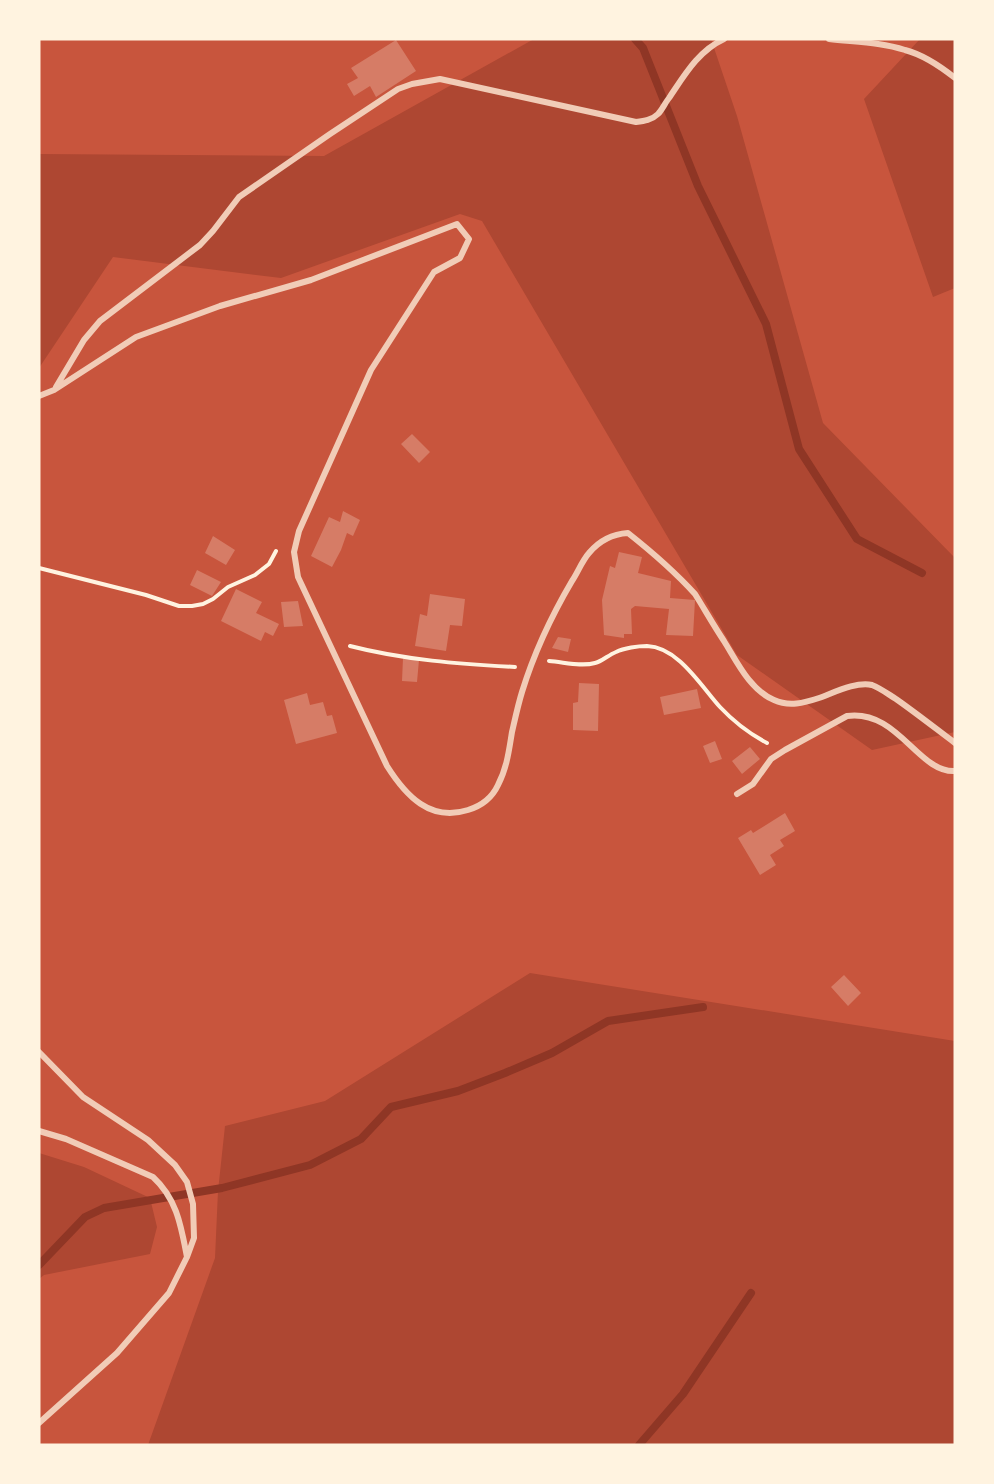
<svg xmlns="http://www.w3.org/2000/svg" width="994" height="1484" font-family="Raleway,sans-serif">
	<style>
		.green { fill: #ae4732 }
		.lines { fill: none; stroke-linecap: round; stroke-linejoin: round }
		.stream { stroke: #8f3625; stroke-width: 8 }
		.building { fill: #d67c66 }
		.path { stroke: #fff3e0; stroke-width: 4 }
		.minor { stroke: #f1ccb7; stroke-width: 6 }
	</style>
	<rect width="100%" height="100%" fill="#c8553d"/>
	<path class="green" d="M 534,39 L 711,39 L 737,116 L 823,423 L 955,558 L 955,732 L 872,750 L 737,655 L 482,221 L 460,214 L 281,278 L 113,257 L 39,368 L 39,154 L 324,156 Z
		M 920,39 L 955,39 L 955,288 L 933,297 L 864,99 Z
		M 530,973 L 955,1041 L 955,1445 L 148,1445 L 215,1258 L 218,1191 L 225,1126 L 325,1101 Z
		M 39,1153 L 84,1167 L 150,1198 L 157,1227 L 150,1254 L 44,1275 L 39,1279 Z"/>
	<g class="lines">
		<path class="stream" d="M 635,39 L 643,48 L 698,186 L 766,324 L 799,449 L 857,539 L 922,573
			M 39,1265 L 85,1217 L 104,1208 L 222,1188 L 310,1165 L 361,1139 L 391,1107 L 458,1091 L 505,1073 L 552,1053 L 608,1021 L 703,1007
			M 639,1445 L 683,1394 L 751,1293"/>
	</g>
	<path class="building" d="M 396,40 L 416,71 L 376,97 L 370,86 L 354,96 L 347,84 L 358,78 L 351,68 Z
		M 412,434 L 430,452 L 419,463 L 401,444 Z
		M 343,511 L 360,520 L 353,536 L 347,533 L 341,550 L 332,567 L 311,556 L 329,517 L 340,522 Z
		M 213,536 L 235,550 L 226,565 L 205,553 Z
		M 619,552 L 642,557 L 638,573 L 671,581 L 670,598 L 695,600 L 693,636 L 666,635 L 669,609 L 635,606 L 631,609 L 632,634 L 624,634 L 624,638 L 604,635 L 602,600 L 610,566 L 615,568 Z
		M 197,570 L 221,582 L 212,596 L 190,585 Z
		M 236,589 L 262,602 L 256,613 L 279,624 L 273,636 L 265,632 L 261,641 L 221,621 Z
		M 430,594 L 465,599 L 462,626 L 450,625 L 446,651 L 415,646 L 420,614 L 427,616 Z
		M 298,601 L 303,626 L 284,627 L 281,602 Z
		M 558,637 L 571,639 L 568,652 L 552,648 Z
		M 403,658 L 419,660 L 417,682 L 402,681 Z
		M 579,683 L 599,684 L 598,731 L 573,730 L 573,703 L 578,702 Z
		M 697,689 L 701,708 L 664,715 L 660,697 Z
		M 307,693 L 310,705 L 323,702 L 327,716 L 332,715 L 337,733 L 296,744 L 284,700 Z
		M 715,741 L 722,759 L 710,763 L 703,746 Z
		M 750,747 L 760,759 L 742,774 L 732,761 Z
		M 785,813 L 795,831 L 780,840 L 784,846 L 770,855 L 776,865 L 760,875 L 738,838 L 751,830 L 753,833 Z
		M 844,975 L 861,993 L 848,1006 L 831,987 Z"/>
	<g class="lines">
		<path class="path" d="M 39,568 L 146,595 L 179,606 L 192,606 L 203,604 L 213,599 L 228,587 L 255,575 L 269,564 L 276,551
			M 350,646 C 404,660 460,664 515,667
			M 549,661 C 564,662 581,667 595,663 C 603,661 608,655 616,652 C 624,648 638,646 647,646 C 678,647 701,686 720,707 C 734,722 750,734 767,743"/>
		<path class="minor" d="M 829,39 C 854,42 881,42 905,50 C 924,55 940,66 955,78
			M 56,387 L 84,340 L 100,321 L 200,245 L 213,231 L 239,197 L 330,134 L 398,89 L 412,84 L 440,79 L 636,122 C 644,121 652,120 658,114 C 662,110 665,103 669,98 C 684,76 698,51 724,39
			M 39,396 L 54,390 L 136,337 L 220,306 L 311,280 L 457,224 L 469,239 L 460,258 L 434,272 L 371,370 L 299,531 L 294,552 L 298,577 L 387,766 C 406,796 430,822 468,810 C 481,806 492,798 498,785 C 507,768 509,750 512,732 C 515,719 518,705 522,692 C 534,653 552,615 572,581 C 578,572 582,561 589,553 C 599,541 613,534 628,533 C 652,552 675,572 695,594 C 705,610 714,626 724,641 C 737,662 750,690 774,700 C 789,707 804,703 819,698 C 833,693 857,681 872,685 C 880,688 888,694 896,699 C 916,713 935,728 955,743
			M 737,794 L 753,784 L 771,759 L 785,750 L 847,716 C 898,709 918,773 955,771
			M 39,1052 L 83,1097 L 148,1140 L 175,1165 L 187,1182 L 193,1204 L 194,1238 L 187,1257 L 169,1293 L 117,1353 L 39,1423
			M 39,1131 L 66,1139 L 153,1177 C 177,1199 181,1226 187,1257"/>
	</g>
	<rect width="994" height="1484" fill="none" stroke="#fff3e0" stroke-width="81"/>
</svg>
